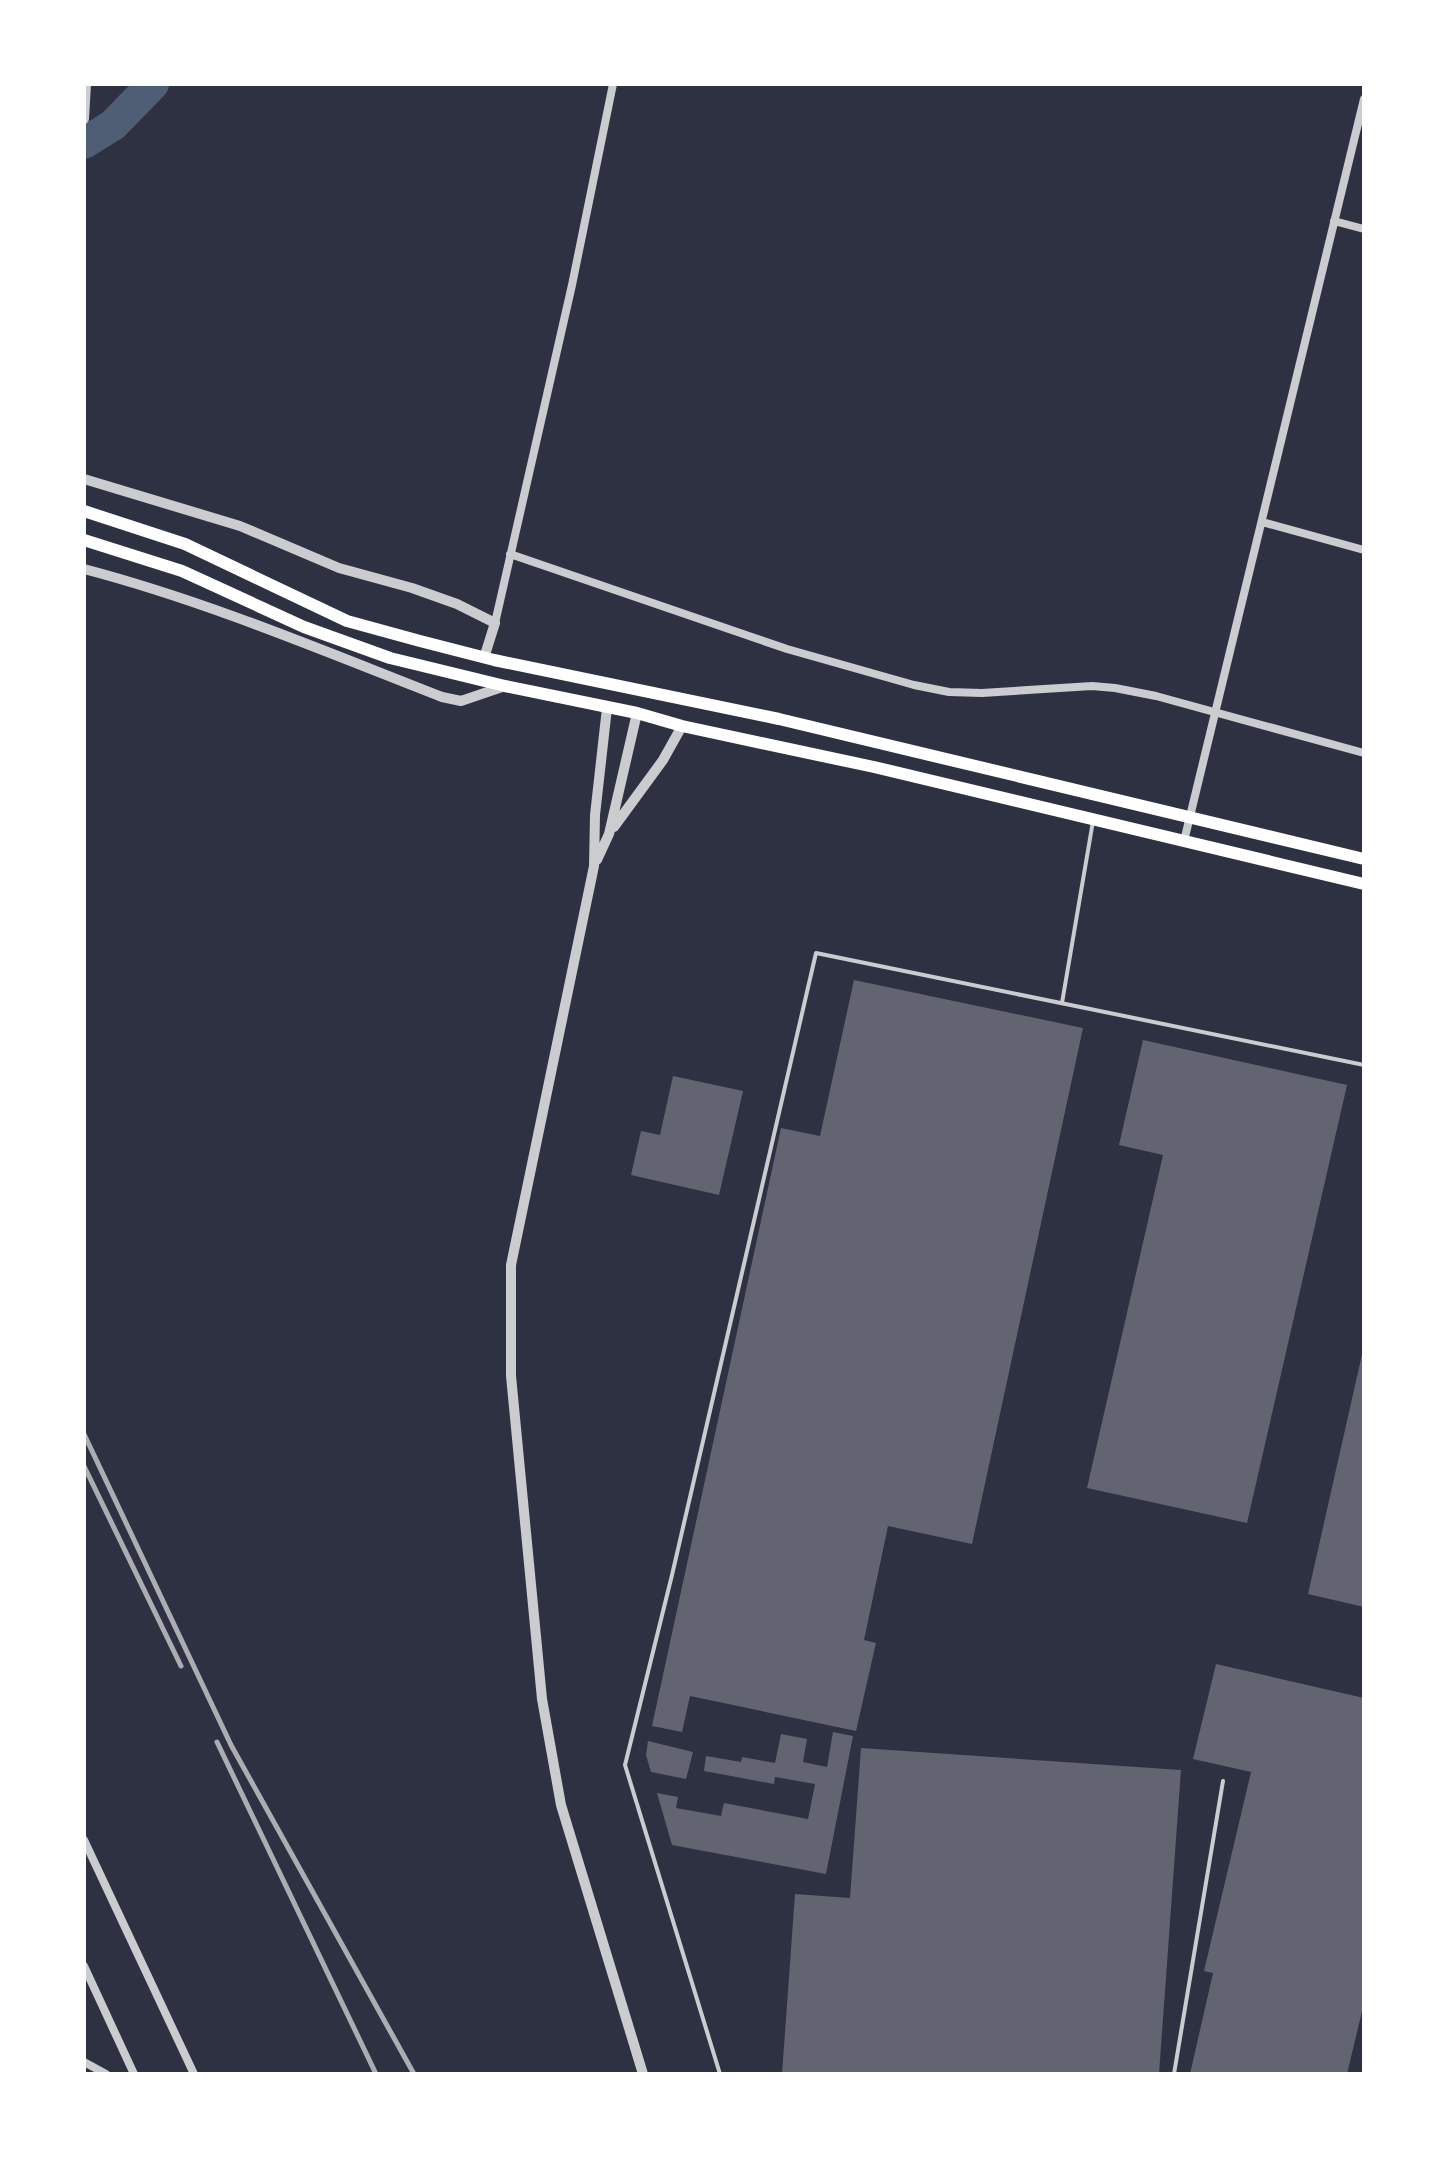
<svg xmlns="http://www.w3.org/2000/svg" width="1448" height="2158" font-family="Karla,sans-serif">
	<style>
		.lines { fill: none; stroke-linecap: round; stroke-linejoin: round }
		.river { stroke: #4f5d75; stroke-width: 32 }
		.building { fill: #626471 }
		.service { stroke: #caccd0; stroke-width: 4 }
		.minor { stroke: #caccd0; stroke-width: 8 }
		.tertiary { stroke: #caccd0; stroke-width: 10 }
		.primary { stroke: #fff; stroke-width: 12 }
		.rail { stroke: #abadb3; stroke-width: 5 }
	</style>
	<rect width="100%" height="100%" fill="#2d3142"/>
	<g class="lines">
		<path class="river" d="M 84,143 L 113,125 L 153,84"/>
	</g>
	<path class="building" d="M 854,980 L 1083,1028 L 972,1544 L 888,1526 L 864,1640 L 876,1643 L 856,1731 L 690,1696 L 682,1732 L 652,1726 L 781,1128 L 820,1136 Z
		M 1143,1040 L 1347,1085 L 1247,1523 L 1087,1488 L 1163,1155 L 1119,1145 Z
		M 673,1076 L 743,1091 L 719,1195 L 631,1175 L 641,1131 L 660,1135 Z
		M 1363,1350 L 1364,1350 L 1364,1607 L 1308,1594 Z
		M 1216,1664 L 1364,1698 L 1364,2003 L 1347,2074 L 1190,2074 L 1213,1973 L 1204,1971 L 1251,1772 L 1193,1759 Z
		M 833,1732 L 853,1736 L 826,1874 L 672,1845 L 657,1793 L 678,1797 L 676,1808 L 721,1816 L 724,1803 L 808,1819 L 815,1784 L 775,1777 L 774,1784 L 704,1771 L 706,1756 L 741,1762 L 742,1757 L 775,1763 L 781,1734 L 807,1739 L 803,1762 L 827,1767 Z
		M 648,1741 L 693,1752 L 686,1779 L 651,1772 L 646,1755 Z
		M 861,1748 L 1181,1770 L 1159,2074 L 782,2074 L 795,1894 L 850,1898 Z"/>
	<g class="lines">
		<path class="service" d="M 1062,1003 L 1093,821
			M 720,2074 L 625,1765 L 672,1575 L 816,953 L 1364,1065
			M 1174,2074 L 1223,1781"/>
		<path class="minor" d="M 1334,221 L 1364,229
			M 1262,522 L 1364,550
			M 510,554 L 787,649 L 914,685 L 949,692 L 982,693 L 1092,686 L 1115,688 L 1156,696 L 1364,753
			M 495,623 L 572,285 L 613,84
			M 1184,841 L 1364,99
			M 84,1840 L 194,2074
			M 84,1966 L 134,2074
			M 84,2062 L 106,2074"/>
		<path class="tertiary" d="M 84,119 L 86,84
			M 84,479 L 240,526 L 339,568 L 412,588 L 457,604 L 495,623 L 484,658
			M 84,569 C 206,601 324,651 442,697 L 461,701 L 505,686
			M 607,708 L 595,815 L 594,866 L 511,1265 L 511,1376 L 542,1699 L 561,1805 L 643,2074
			M 614,827 L 663,760 L 682,726
			M 597,860 L 609,834 L 637,713"/>
		<path class="primary" d="M 84,511 L 185,544 L 347,621 L 420,641 L 494,660 L 779,719 L 1364,859
			M 84,540 L 182,571 L 304,627 L 390,658 L 505,686 L 637,713 L 682,726 L 874,767 L 1364,884"/>
		<path class="rail" d="M 84,1434 L 231,1745 L 414,2074
			M 84,1466 L 181,1666
			M 217,1742 L 376,2074"/>
	</g>
	<rect width="1448" height="2158" fill="none" stroke="#ffffff" stroke-width="172"/>
</svg>
